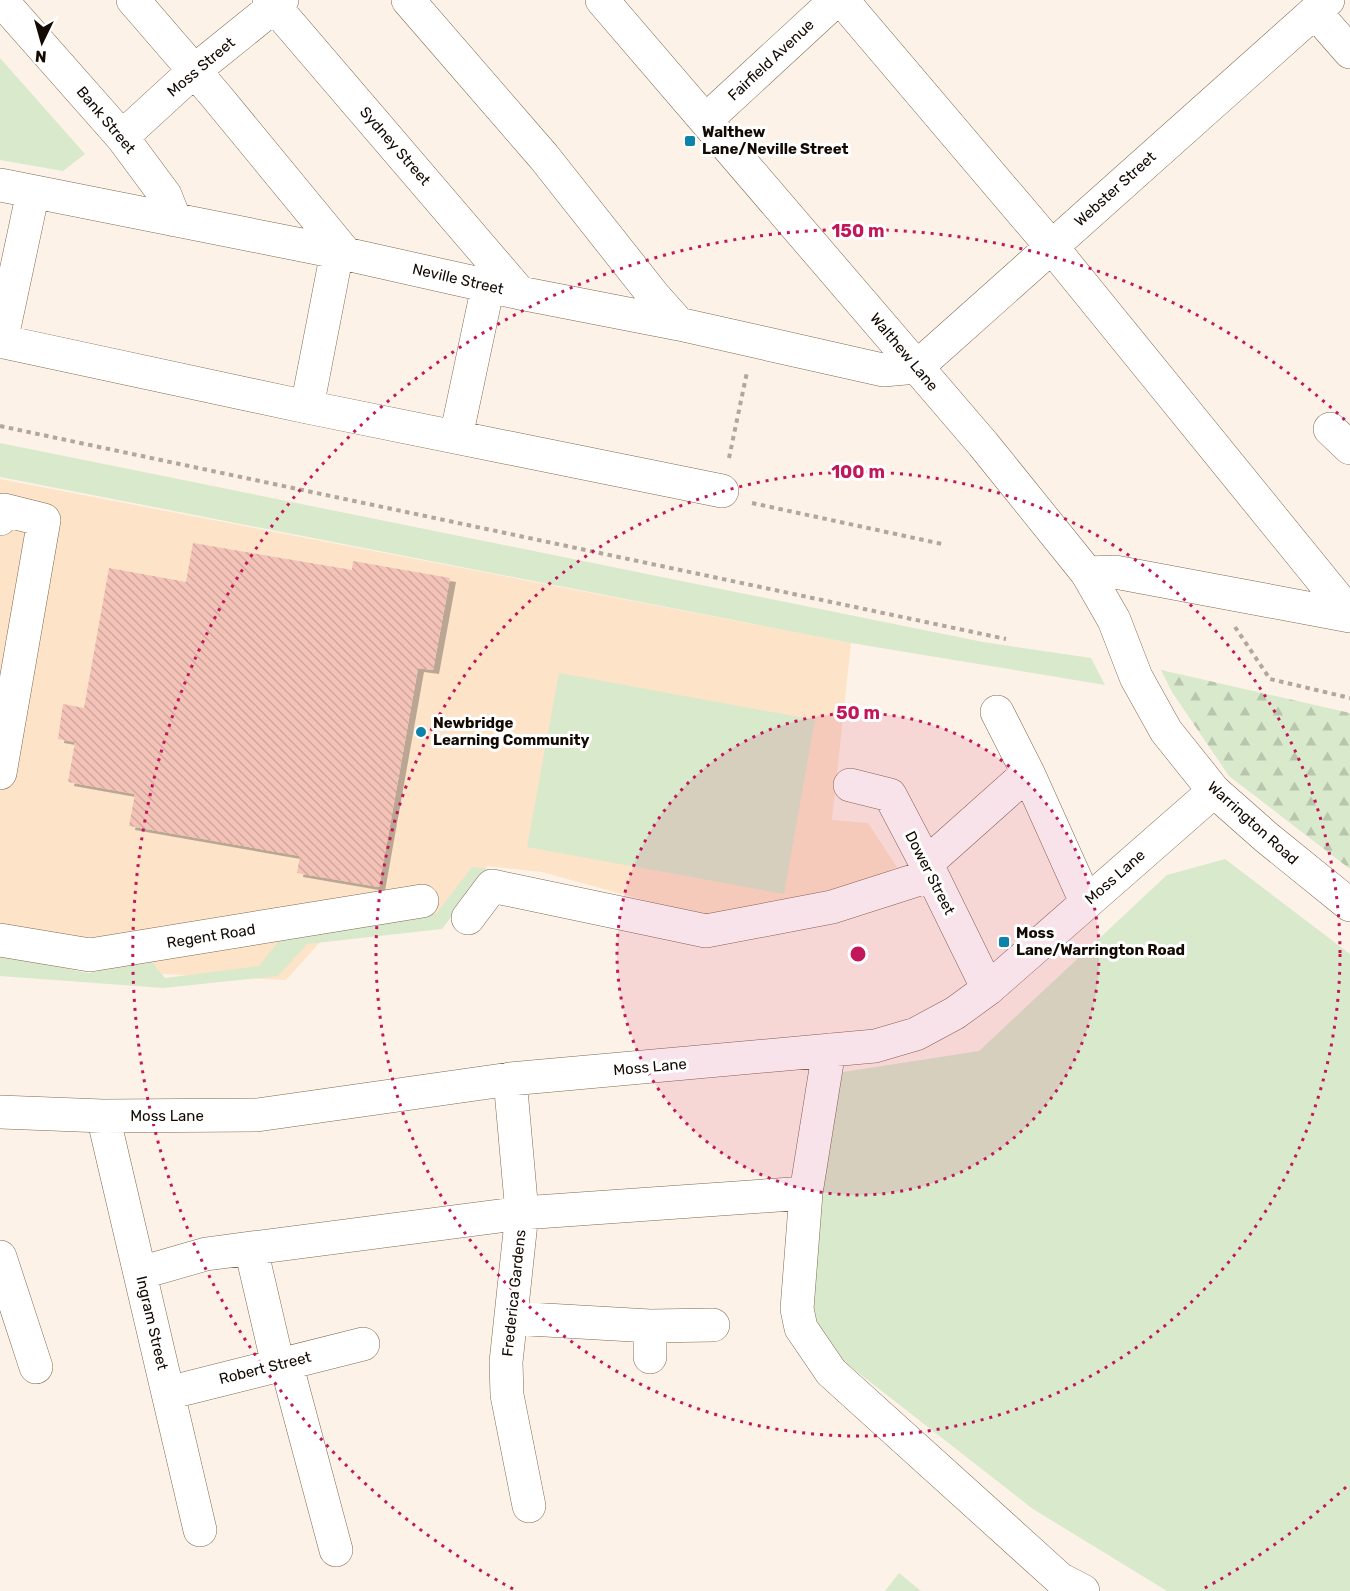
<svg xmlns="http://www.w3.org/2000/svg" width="1350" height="1591" font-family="Rubik,sans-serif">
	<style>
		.built { fill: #fde3c8 }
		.green { fill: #d9e9cc }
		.forest { fill: url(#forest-firs) }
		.building { fill: url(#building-back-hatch); filter: url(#shadow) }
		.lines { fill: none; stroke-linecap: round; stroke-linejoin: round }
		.minor-casing { stroke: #806951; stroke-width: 34 }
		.major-casing { stroke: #806951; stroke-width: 34 }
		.path { stroke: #b1a79d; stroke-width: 4; stroke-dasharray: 4.5 4.5; stroke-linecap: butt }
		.minor { stroke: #fff; stroke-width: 33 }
		.major { stroke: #fff; stroke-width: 33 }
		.ring { fill: none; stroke: #c2185b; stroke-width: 3; stroke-dasharray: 3 6 }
		.poi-dot { fill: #0c83a8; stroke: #fff; stroke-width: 2 }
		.labels { text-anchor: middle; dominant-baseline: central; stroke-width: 6; stroke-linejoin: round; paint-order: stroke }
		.street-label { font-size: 15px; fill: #130a03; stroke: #fff }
		.poi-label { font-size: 15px; font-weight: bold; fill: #130a03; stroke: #fff; text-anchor: start }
		.centre { fill: #c2185b; stroke: #fff; stroke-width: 3 }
		.ring-label { font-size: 18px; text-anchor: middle; font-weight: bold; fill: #c2185b; stroke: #fff; stroke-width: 6; stroke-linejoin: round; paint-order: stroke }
	</style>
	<defs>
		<pattern id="forest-firs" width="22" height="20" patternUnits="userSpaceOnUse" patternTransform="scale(1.5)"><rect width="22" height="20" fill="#d9e9cc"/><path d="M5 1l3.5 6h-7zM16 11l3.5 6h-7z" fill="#b9c6ae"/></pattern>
		<pattern id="building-back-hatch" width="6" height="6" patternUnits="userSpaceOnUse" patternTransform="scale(1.5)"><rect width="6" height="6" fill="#f4c3b8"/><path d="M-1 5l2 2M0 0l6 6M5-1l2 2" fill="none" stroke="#d0a69d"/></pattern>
		<filter id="shadow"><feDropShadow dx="6" dy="4" stdDeviation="0" flood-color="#0004"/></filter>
	</defs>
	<rect width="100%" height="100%" fill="#fdf2e7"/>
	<path class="built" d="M 0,479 L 851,643 L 832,820 L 868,823 L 897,867 L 838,894 L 713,919 L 542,872 L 487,866 L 462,915 L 320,942 L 286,980 L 0,966 Z"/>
	<path class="green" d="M 0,58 L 85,154 L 63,171 L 0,160 Z
		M 0,443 L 983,642 L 1091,658 L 1105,685 L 851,643 L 0,477 Z
		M 559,673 L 815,720 L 784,894 L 527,847 Z
		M 1225,859 L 1350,954 L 1350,1591 L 1167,1591 L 1033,1509 L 801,1328 L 830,1074 L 979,1051 L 1167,875 Z
		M 472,867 L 489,869 L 442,929 L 307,944 L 278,976 L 163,988 L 0,976 L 0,956 L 88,973 L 152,962 L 165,978 L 259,966 L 287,931 L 436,914 Z
		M 899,1573 L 921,1591 L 885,1591 Z"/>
	<path class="forest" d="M 1161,670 L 1350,713 L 1350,869 L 1229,776 L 1172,692 Z"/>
	<path class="building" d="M 193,543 L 352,570 L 353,561 L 450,578 L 433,670 L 418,668 L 379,887 L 297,873 L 300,856 L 129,826 L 135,794 L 68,782 L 75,742 L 58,739 L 63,704 L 84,708 L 109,568 L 186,582 Z"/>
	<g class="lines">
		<defs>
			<path id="minor" d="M 1,0 L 122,137 L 165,195 L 175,220
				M 133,0 L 216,96 L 346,254
				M 269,0 L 520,293
				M 408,0 L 544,157 L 654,296 L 679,324
				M 842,0 L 1051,246 L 1350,614
				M 1315,12 L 1350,52
				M 706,120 L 836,0
				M 122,137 L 194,71 L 282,0
				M 0,185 L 337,252 L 520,293 L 679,324 L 883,370 L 917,367 L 1328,0
				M 0,341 L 307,407 L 722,491
				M 1,342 L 33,192
				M 307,407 L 337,252
				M 1330,429 L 1350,448
				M 456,437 L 488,286
				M 0,519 L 4,510 L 44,520 L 0,773
				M 1087,573 L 1115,572 L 1350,616
				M 997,712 L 1028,773
				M 850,785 L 890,795 L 932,875 L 988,989
				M 926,864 L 1028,773 L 1086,902
				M 468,918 L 492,886 L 706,931 L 832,907 L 932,875
				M 0,940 L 90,955 L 422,901
				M 510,1079 L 522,1213 L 506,1362 L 507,1395 L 529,1506
				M 0,1112 L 103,1116 L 257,1115 L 510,1079 L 875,1046 L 916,1034 L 955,1013 L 988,989 L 1214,791
				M 103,1116 L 200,1530
				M 806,1193 L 797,1309 L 801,1328 L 831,1372 L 1060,1579 L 1083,1591
				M 251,1249 L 278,1365
				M 0,1257 L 36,1367
				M 140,1273 L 206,1254 L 522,1213 L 806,1193 L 829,1050
				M 511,1318 L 650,1326
				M 650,1357 L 650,1326 L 713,1325
				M 286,1363 L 336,1550
				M 168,1393 L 363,1344"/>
			<path id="major" d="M 602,0 L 983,444 L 1087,573 L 1114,620 L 1136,677 L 1166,731 L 1214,791 L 1266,837 L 1350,905"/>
		</defs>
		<use href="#minor" class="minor-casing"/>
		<use href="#major" class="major-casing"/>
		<path class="path" d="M 0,426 L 1006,639
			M 729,458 L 747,372
			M 752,503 L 942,544
			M 1235,627 L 1270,679 L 1350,698"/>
		<use href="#minor" class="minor"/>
		<use href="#major" class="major"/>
	</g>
	<circle cx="858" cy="954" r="241" fill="#c2185b" fill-opacity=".12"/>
	<g class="ring">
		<circle cx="858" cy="954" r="241"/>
		<circle cx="858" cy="954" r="482"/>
		<path d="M1346 1487A723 723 0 0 1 1203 1589M513 1589A723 723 0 1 1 1346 421"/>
	</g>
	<g class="poi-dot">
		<rect x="684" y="135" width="12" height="12" rx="3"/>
		<circle cx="421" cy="732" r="6"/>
		<rect x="998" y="936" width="12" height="12" rx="3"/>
	</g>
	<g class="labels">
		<g class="street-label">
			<text transform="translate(771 60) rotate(-43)">Fairfield Avenue</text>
			<text transform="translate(201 67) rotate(-40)">Moss Street</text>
			<text transform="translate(106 120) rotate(50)">Bank Street</text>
			<text transform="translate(395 146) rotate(49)">Sydney Street</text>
			<text transform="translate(1115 189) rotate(-42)">Webster Street</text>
			<text transform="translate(458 279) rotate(13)">Neville Street</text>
			<text transform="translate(904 352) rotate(50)">Walthew Lane</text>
			<text transform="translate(1253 823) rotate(42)">Warrington Road</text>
			<text transform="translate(930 873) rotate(63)">Dower Street</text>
			<text transform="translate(1115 877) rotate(-41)">Moss Lane</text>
			<text transform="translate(211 936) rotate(-9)">Regent Road</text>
			<text transform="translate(650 1067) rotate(-5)">Moss Lane</text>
			<text x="167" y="1116">Moss Lane</text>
			<text transform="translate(514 1293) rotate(-84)">Frederica Gardens</text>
			<text transform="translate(152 1323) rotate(77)">Ingram Street</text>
			<text transform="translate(265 1368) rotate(-14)">Robert Street</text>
		</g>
		<g class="poi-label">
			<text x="702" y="132">Walthew<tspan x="702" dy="17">Lane/Neville Street</tspan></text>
			<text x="433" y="723">Newbridge<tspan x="433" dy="17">Learning Community</tspan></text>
			<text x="1016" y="933">Moss<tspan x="1016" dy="17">Lane/Warrington Road</tspan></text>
		</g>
	</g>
	<circle cx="858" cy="954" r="9" class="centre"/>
	<g class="ring-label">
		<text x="858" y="237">150 m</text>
		<text x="858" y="478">100 m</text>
		<text x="858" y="719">50 m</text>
	</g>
	<g transform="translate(42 42) rotate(185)" stroke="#ffffff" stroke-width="4.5" paint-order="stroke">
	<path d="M0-4.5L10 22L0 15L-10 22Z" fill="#130a03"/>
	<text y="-9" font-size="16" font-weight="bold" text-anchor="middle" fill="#130a03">N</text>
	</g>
</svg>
